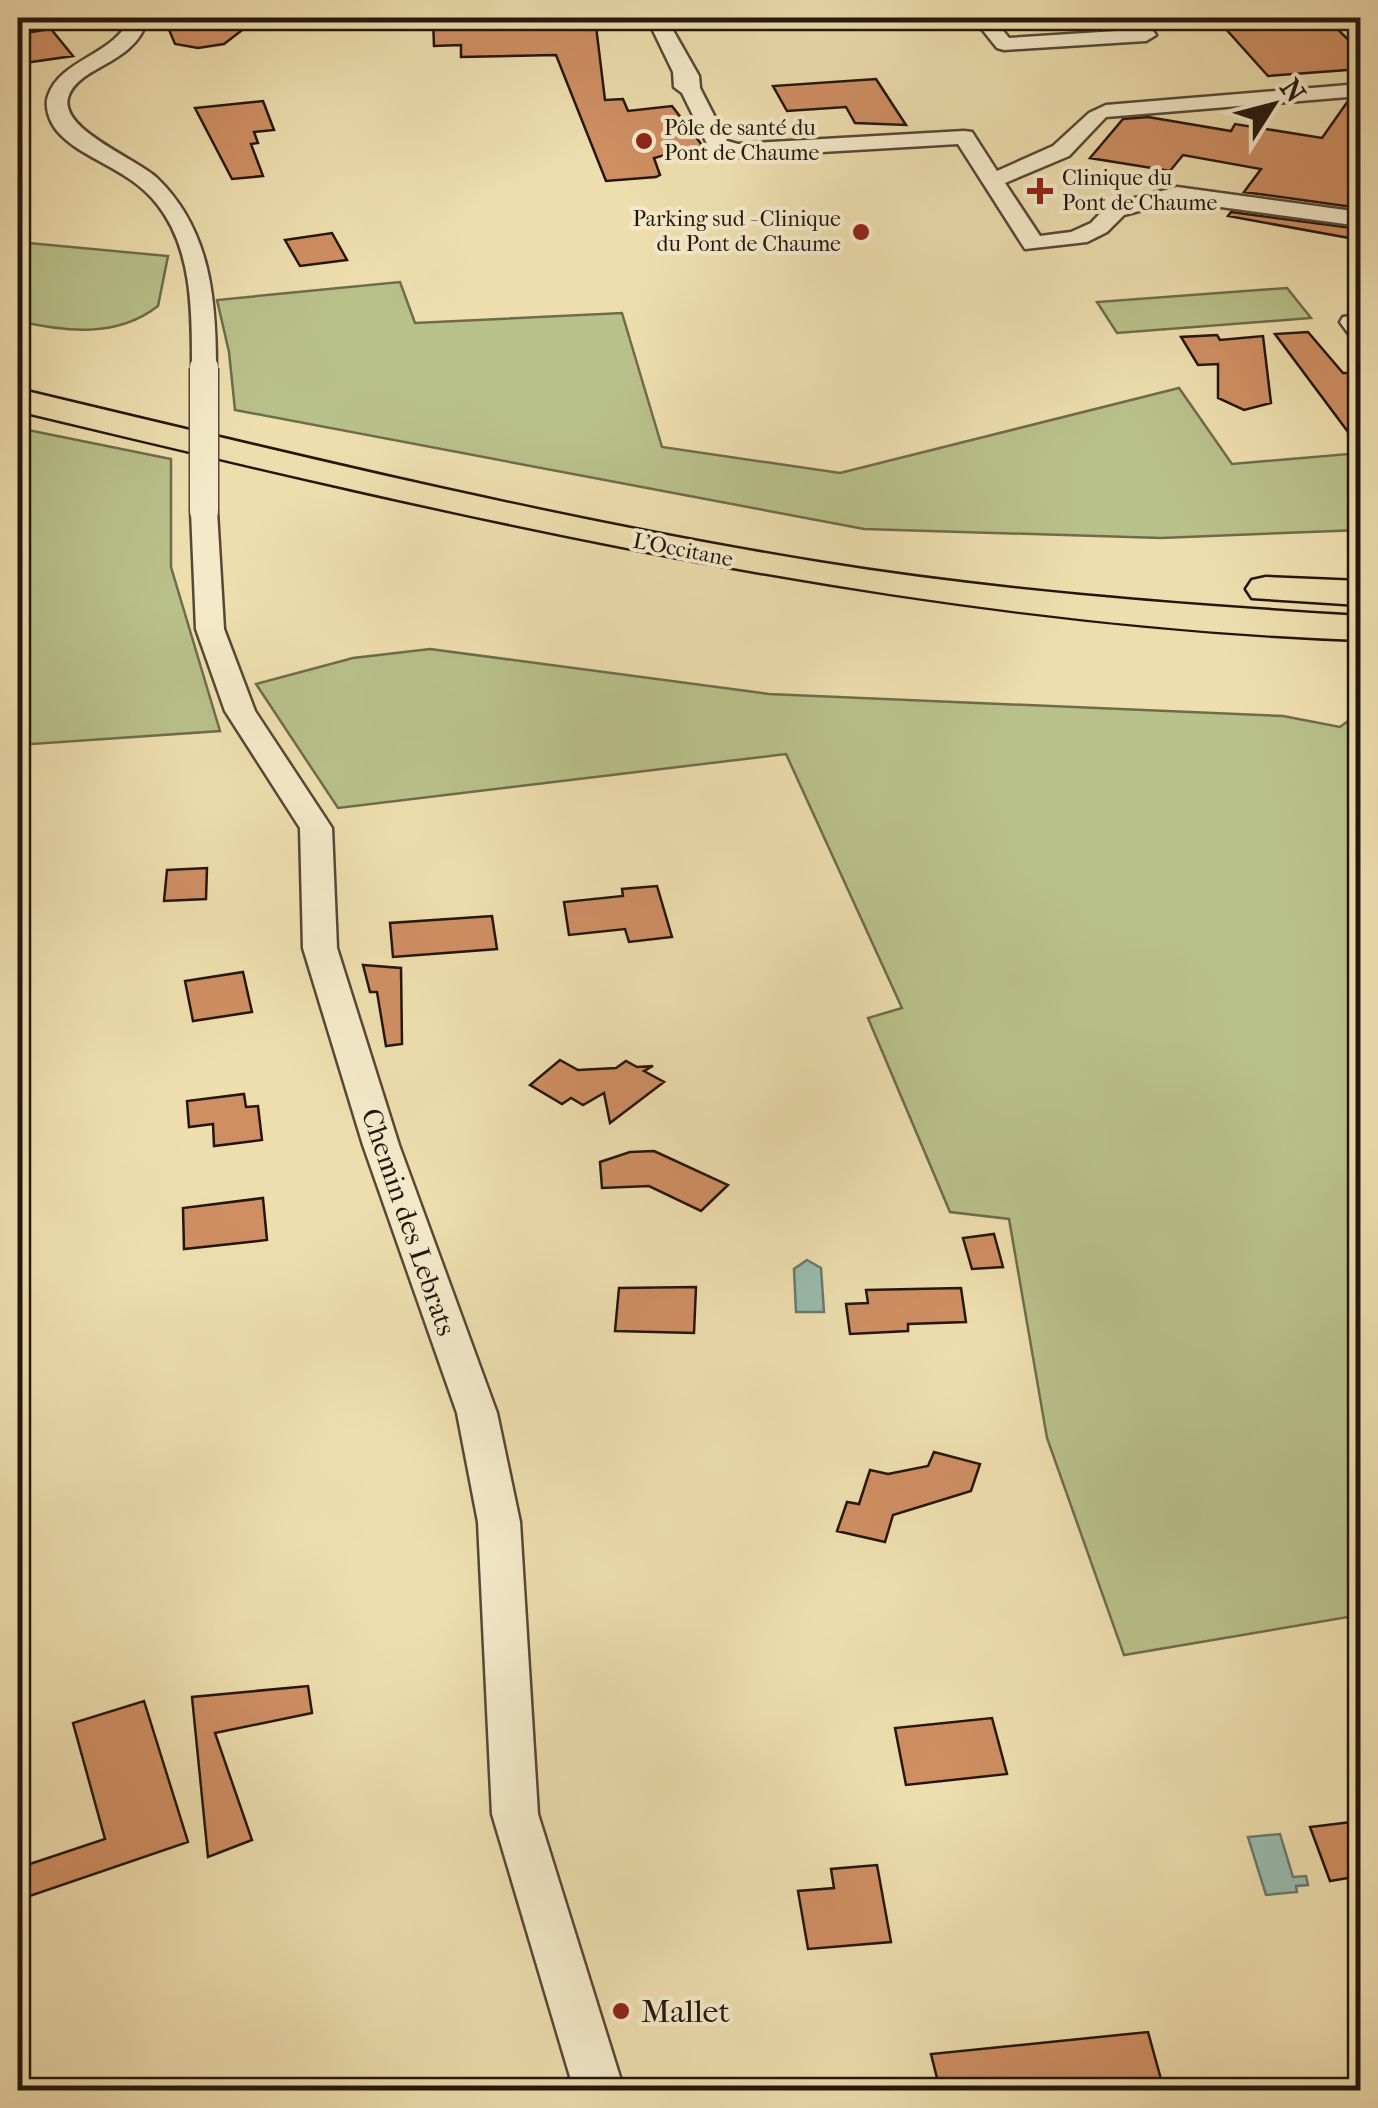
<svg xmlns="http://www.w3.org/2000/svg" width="1378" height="2108" font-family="'IM FELL French Canon',serif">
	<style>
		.green { fill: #b9c18a; stroke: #6e6c4c; stroke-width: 2.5 }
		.water { fill: #99bcaf; stroke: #6a7a6f; stroke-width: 2.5 }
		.building { fill: #cf8f63; stroke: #24160f; stroke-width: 2.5 }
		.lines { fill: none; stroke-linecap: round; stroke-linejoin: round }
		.minor-casing { stroke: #564837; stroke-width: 5 }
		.highway-casing { stroke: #24160f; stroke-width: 5 }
		.minor { fill: #f4eaca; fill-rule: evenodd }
		.highway { fill: #eedeae; fill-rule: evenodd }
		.minor-bridge-casing { stroke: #564837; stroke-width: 31; stroke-linecap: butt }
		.minor-bridge { stroke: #f4eaca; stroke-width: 28 }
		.poi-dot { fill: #8f2418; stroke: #f4eaca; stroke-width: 4 }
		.labels { text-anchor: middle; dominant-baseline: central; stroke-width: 8; stroke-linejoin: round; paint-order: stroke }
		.far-poi-label { font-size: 22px; fill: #24160f; stroke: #f4eaca; text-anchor: start }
		.far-street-label { font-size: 22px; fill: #24160f; stroke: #f4eaca }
		.street-label { font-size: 28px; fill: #24160f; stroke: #f4eaca }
		.near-poi-label { font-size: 32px; fill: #24160f; stroke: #f4eaca; text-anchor: start }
	</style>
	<rect width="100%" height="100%" fill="#eedeae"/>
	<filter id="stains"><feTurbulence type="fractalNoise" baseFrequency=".002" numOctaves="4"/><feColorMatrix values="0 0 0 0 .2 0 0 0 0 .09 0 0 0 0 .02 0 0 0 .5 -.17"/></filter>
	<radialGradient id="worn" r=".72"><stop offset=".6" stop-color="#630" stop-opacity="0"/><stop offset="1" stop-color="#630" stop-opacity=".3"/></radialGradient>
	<path class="green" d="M 18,242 L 168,256 L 158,306 C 117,338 66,332 18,321 Z
		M 400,282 L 415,323 L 622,313 L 662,447 L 840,473 L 1179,388 L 1232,464 L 1360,453 L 1360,530 L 1161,538 L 864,529 L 235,410 L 229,352 L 217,300 Z
		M 1287,288 L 1311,318 L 1117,333 L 1097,302 Z
		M 18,428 L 171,459 L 171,567 L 220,731 L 18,745 Z
		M 430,649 L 769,694 L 1283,716 L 1340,727 L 1360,712 L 1360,1615 L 1124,1655 L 1047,1438 L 1009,1219 L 950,1212 L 868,1018 L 902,1008 L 786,754 L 338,808 L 256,684 L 353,658 Z"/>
	<path class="water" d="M 807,1260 L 821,1268 L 824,1312 L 796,1312 L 794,1269 Z
		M 1280,1834 L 1293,1877 L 1306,1876 L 1308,1885 L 1296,1886 L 1297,1892 L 1266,1895 L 1248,1837 Z"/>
	<path class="building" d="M 164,18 L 258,18 L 224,44 L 198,48 L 175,44 Z
		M 433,18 L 595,18 L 605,100 L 623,99 L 628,111 L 672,106 L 702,145 L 654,158 L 660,175 L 656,177 L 606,181 L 556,55 L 461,57 L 461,45 L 434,46 Z
		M 1216,18 L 1326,18 L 1360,51 L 1360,69 L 1268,76 Z
		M 51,29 L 73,56 L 24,63 L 18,34 Z
		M 876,79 L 906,125 L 855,123 L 846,107 L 787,111 L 773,86 Z
		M 1360,100 L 1360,208 L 1244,192 L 1261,169 L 1183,155 L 1170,171 L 1090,158 L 1123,119 L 1148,117 L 1231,131 L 1235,124 L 1322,138 L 1348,101 Z
		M 263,101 L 274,130 L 254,132 L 258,143 L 251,144 L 263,176 L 232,179 L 195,108 Z
		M 1231,212 L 1360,229 L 1360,240 L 1228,216 Z
		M 332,233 L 347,260 L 300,266 L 285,240 Z
		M 1308,332 L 1343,373 L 1353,373 L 1360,383 L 1360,448 L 1275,334 Z
		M 1217,335 L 1220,340 L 1263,336 L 1271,403 L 1244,410 L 1218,398 L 1218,364 L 1198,365 L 1181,337 Z
		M 207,868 L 206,899 L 164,901 L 167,870 Z
		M 657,886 L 672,937 L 629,942 L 625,929 L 569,935 L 564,902 L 623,896 L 622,889 Z
		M 492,916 L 497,949 L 393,957 L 390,923 Z
		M 363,965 L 401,968 L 402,1044 L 386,1046 L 377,992 L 370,992 Z
		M 243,972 L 252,1012 L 193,1021 L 185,981 Z
		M 560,1060 L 578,1070 L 616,1068 L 626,1061 L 637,1067 L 653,1066 L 644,1071 L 664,1082 L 610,1123 L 604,1093 L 583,1105 L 571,1098 L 562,1104 L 530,1085 Z
		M 244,1094 L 246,1107 L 258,1106 L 262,1140 L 214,1146 L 213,1124 L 189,1127 L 187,1101 Z
		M 654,1151 L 728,1185 L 701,1211 L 649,1186 L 602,1188 L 600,1162 L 630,1152 Z
		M 263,1198 L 267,1240 L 184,1249 L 183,1208 Z
		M 994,1234 L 1003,1267 L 972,1269 L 963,1238 Z
		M 696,1287 L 694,1333 L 615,1331 L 619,1288 Z
		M 961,1288 L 966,1322 L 908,1324 L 908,1331 L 850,1334 L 846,1304 L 868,1303 L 866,1290 Z
		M 934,1452 L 980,1464 L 971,1491 L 893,1515 L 885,1542 L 837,1531 L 847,1502 L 859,1504 L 870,1470 L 888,1474 L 928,1466 Z
		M 308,1686 L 312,1713 L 215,1733 L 252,1840 L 208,1857 L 192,1697 Z
		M 144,1701 L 188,1842 L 18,1900 L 18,1868 L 105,1839 L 73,1723 Z
		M 992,1718 L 1007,1774 L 906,1785 L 895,1728 Z
		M 1360,1821 L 1360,1876 L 1330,1881 L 1310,1827 Z
		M 877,1865 L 891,1942 L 808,1949 L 798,1891 L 834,1888 L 831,1869 Z
		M 1148,2032 L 1164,2090 L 940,2090 L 931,2054 Z"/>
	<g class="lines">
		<defs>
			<path id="minor" d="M 130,18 L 148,18 C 135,65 82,64 69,95 C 55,128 136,158 157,178 C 210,229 216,298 216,368 L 204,375 L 192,368 C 192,313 193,249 157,204 C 129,168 83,160 58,132 C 50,123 44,107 48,96 C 60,59 115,55 130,18 Z
				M 647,18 L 666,18 L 699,76 L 700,88 L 727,141 L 738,144 L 964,131 L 972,132 L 997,171 L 1053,146 L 1089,113 L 1106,105 L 1360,84 L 1360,96 L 1106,117 L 1069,156 L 1005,183 L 1040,236 L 1071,232 L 1091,223 L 1108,205 L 1177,187 L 1360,212 L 1360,226 L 1177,201 L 1124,215 L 1107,232 L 1087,242 L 1025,249 L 958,144 L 736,157 L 710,150 L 682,93 L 674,87 L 673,72 Z
				M 973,18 L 993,18 L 1009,38 L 1132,30 L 1124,18 L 1143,18 L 1156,35 L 1146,41 L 1004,50 L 997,48 Z
				M 1360,315 L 1360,339 L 1351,337 L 1340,322 L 1343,317 Z
				M 204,503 L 217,511 L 224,629 L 255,711 L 332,828 L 337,948 L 399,1145 L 497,1413 L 520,1522 L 538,1814 L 624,2090 L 574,2090 L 492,1814 L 478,1522 L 457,1413 L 363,1145 L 303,948 L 300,828 L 225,711 L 196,629 L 191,511 Z"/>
			<path id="highway" d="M 18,389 C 283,452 548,518 818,562 C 997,591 1179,605 1360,616 L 1360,640 C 903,623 461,517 18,411 Z
				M 1266,577 L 1360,581 L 1360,605 L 1252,598 L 1246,589 L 1252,580 Z"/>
		</defs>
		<use href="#minor" class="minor-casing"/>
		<use href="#highway" class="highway-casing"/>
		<use href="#minor" class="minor"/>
		<use href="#highway" class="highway"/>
		<defs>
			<path id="minor-bridge" d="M 204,368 L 204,511"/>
		</defs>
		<use href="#minor-bridge" class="minor-bridge-casing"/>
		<use href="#minor-bridge" class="minor-bridge"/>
	</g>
	<g class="poi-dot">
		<circle cx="644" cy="141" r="10"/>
		<path d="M1035 176h10v10h10v10h-10v10h-10v-10h-10v-10h10z"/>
		<circle cx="861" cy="232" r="10"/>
		<circle cx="621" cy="2011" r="10"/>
	</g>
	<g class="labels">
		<g class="far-poi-label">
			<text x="664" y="128">Pôle de santé du<tspan x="664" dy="25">Pont de Chaume</tspan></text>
			<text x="1062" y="178">Clinique du<tspan x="1062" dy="25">Pont de Chaume</tspan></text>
			<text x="841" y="219" text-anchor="end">Parking sud - Clinique<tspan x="841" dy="25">du Pont de Chaume</tspan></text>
		</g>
		<g class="far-street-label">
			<text transform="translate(683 550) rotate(11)">L'Occitane</text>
		</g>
		<g class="street-label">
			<text transform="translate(409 1222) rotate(71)">Chemin des Lebrats</text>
		</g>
		<g class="near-poi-label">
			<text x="641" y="2011">Mallet</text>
		</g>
	</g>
	<rect width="1378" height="2108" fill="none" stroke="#eedeae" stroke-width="60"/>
	<rect x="20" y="20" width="1338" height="2068" fill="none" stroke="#24160f" stroke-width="5"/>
	<rect x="30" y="30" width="1318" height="2048" fill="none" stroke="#24160f" stroke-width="2.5"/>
	<g transform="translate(1273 105) rotate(54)" stroke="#f4eaca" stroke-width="8" paint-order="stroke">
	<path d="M0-8L18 38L0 25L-18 38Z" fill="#24160f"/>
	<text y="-15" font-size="28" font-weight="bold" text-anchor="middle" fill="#24160f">N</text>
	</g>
	<rect width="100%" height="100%" filter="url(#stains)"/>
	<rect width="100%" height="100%" fill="url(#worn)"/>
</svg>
